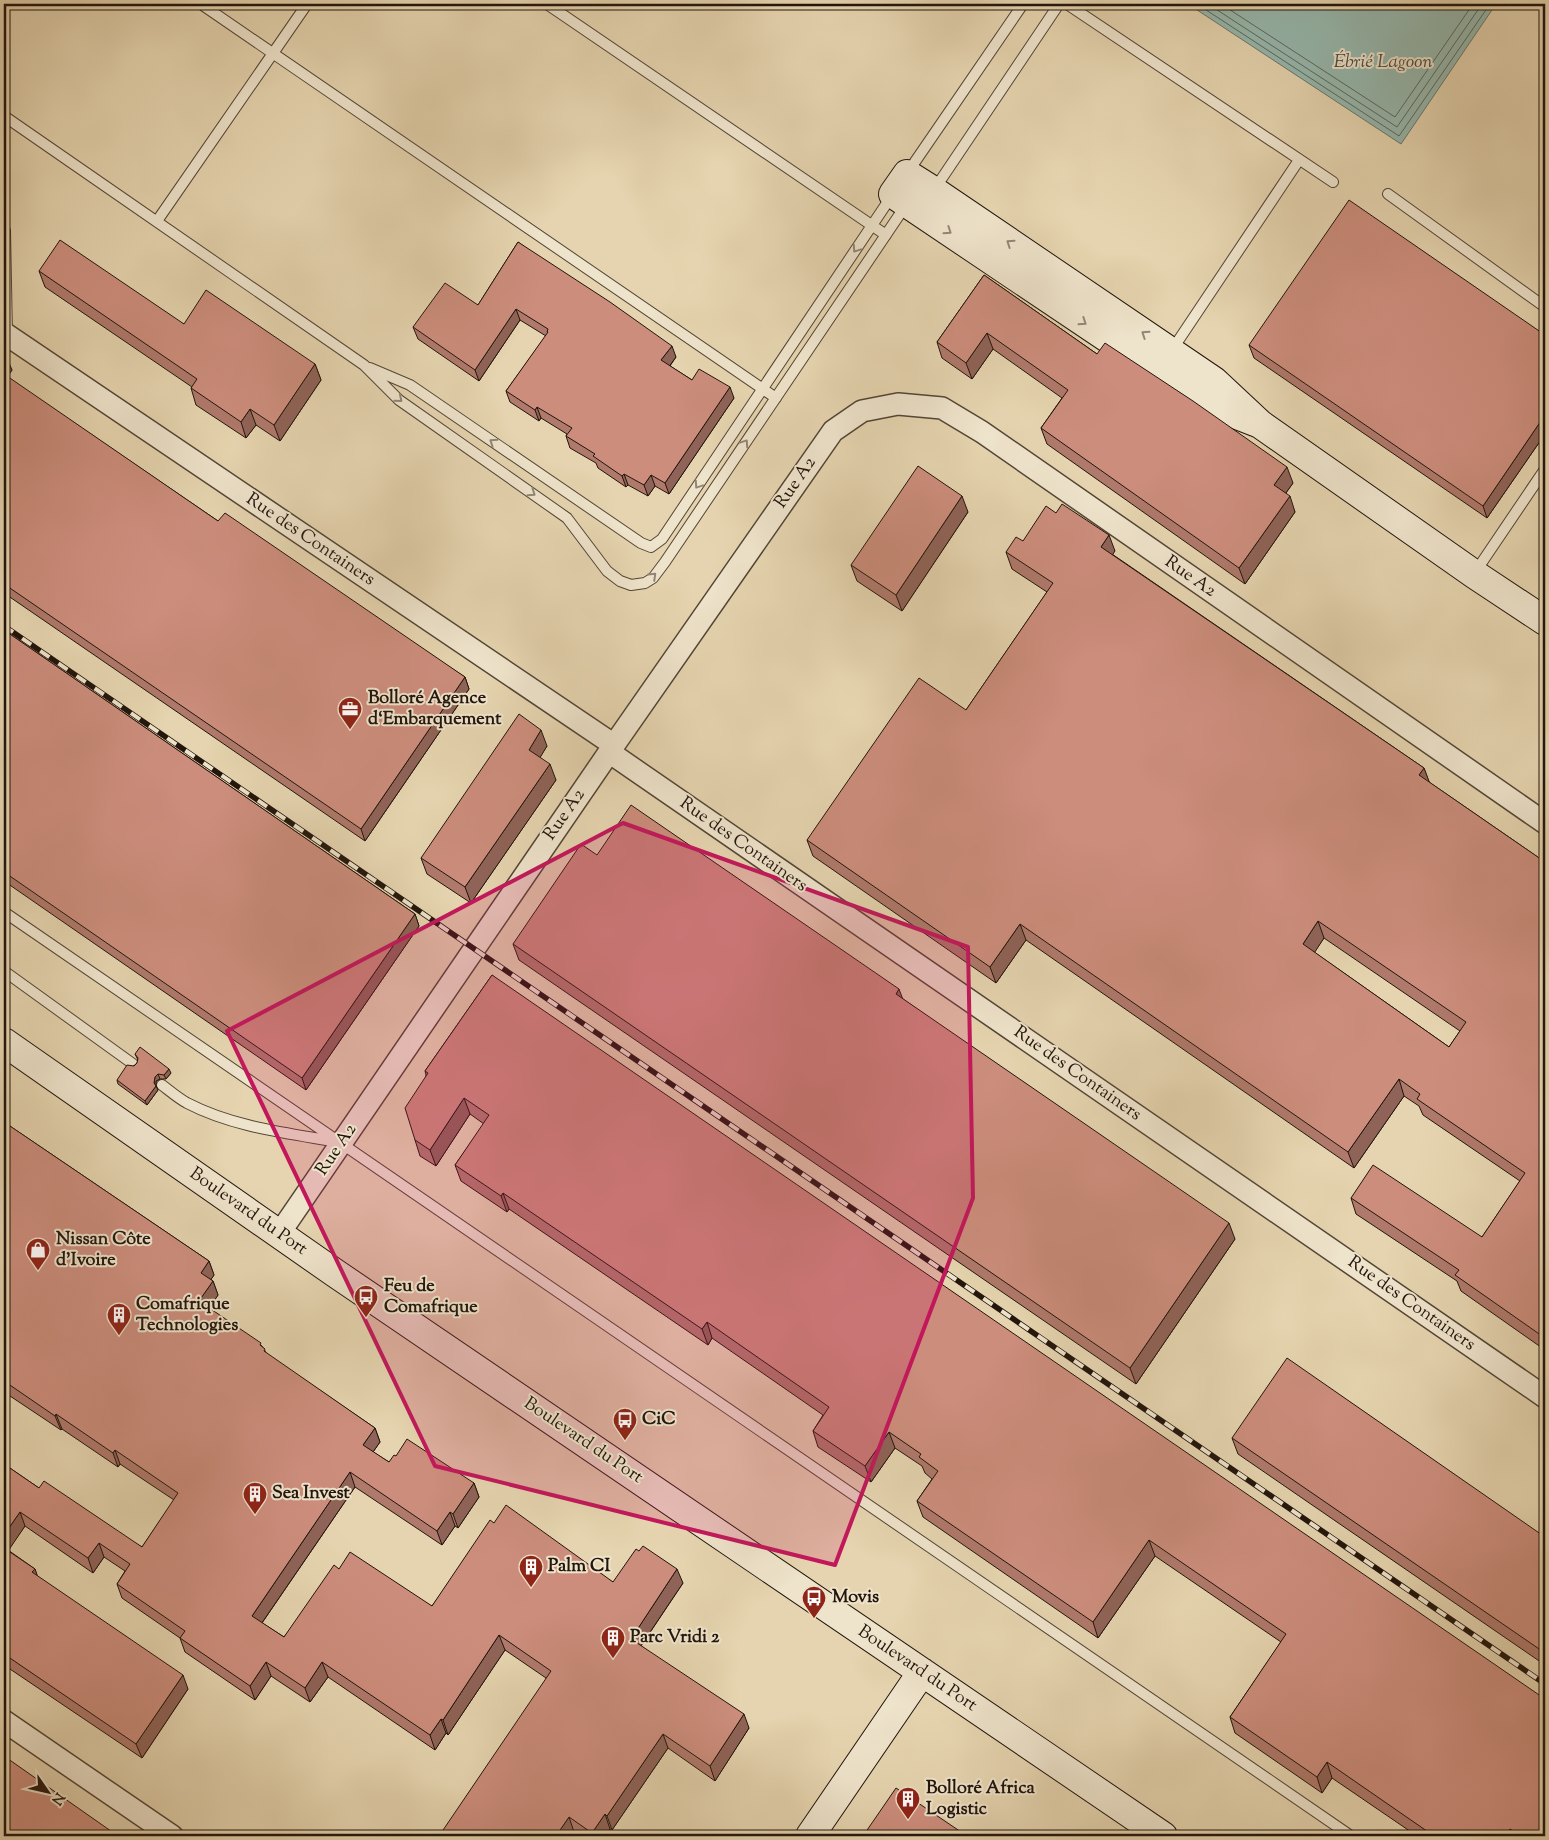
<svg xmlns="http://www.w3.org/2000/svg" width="1549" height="1840" font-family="'Sorts Mill Goudy',serif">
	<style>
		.water { fill: #96b8ae; stroke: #68776d }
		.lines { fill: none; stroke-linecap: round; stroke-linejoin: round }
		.shore { stroke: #5c665d; stroke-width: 1 }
		.lane-casing { stroke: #534535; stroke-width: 12 }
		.street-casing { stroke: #534535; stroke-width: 24 }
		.secondary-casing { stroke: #22150c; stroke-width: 30 }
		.lane { stroke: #eee3cb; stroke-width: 10 }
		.street { stroke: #eee3cb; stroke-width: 21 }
		.secondary { stroke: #eee3cb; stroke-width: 28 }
		.rail-casing { stroke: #22150c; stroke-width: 5.5 }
		.rail { stroke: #eee3cb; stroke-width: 4; stroke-dasharray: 11; stroke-linecap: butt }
		.wall { fill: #af796b; stroke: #22150c; fill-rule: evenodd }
		.shaded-wall { fill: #8f6357; stroke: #22150c }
		.building { fill: #cc8d7c; stroke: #22150c; fill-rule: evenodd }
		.oneway { stroke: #928675 }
		.marked { fill: #c2185b; fill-opacity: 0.2; stroke: #c2185b; stroke-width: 4; stroke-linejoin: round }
		.labels { text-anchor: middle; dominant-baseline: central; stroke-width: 4; stroke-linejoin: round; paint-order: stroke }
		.street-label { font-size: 18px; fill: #22150c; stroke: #eee3cb }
		.poi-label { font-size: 18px; font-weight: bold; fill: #22150c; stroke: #eee3cb; text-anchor: start }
		.water-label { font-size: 19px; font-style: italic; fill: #4b4e45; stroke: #eee3cb }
	</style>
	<rect width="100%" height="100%" fill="#e5d4af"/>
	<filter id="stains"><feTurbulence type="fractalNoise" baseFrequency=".004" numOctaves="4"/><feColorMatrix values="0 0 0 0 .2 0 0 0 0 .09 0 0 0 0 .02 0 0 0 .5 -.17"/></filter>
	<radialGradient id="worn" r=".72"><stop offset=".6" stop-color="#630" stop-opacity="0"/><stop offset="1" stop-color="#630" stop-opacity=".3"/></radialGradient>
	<path class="water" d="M 1188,4 L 1496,4 L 1401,144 Z"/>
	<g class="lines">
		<path class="shore" d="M 1197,4 L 1399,136 L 1490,4
			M 1208,4 L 1397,127 L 1482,4
			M 1221,4 L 1395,117 L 1473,4"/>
		<defs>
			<path id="lane" d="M 201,4 L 776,398
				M 547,4 L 886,235
				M 1067,4 L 1333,182
				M 4,116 L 364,365 L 399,400 L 567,518 L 607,571 L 620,581 L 631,585 L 645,583 L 653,578 L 665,562 L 906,205
				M 908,172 L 1023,4
				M 934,190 L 1059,4
				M 1388,194 L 1545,307
				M 157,221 L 307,4
				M 4,228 L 5,231 L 7,335
				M 1172,350 L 1299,160
				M 370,368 L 410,385 L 641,543 L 651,547 L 662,539 L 893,194
				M 1474,574 L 1545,469
				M 4,912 L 1351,1836
				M 4,971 L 133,1064
				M 162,1085 C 170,1091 178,1098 187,1103 C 233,1127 287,1133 338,1142"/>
			<path id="street" d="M 4,333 L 614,745
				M 609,752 L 1545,1397
				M 279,1234 L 614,745 L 833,431 L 862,411 L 898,404 L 942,408 L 982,432 L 1545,823
				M 4,1721 L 172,1836"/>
			<path id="secondary" d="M 1260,424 L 1201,401 L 893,194 L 907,174 L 934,191 L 1214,381 L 1260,424 L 1474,574 L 1545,621
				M 4,1042 L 335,1273 L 1163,1836
				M 810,1836 L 922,1672"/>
		</defs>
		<use href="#lane" class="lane-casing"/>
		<use href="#street" class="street-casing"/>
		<use href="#secondary" class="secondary-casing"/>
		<use href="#lane" class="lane"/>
		<use href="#street" class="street"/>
		<use href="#secondary" class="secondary"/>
		<defs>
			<path id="rail" d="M 4,626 L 1545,1684"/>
		</defs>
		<use href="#rail" class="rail-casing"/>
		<use href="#rail" class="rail"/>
	</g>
	<path class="wall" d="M 518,242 L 676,357 L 670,366 L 692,380 L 734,398 L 669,494 L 655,486 L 648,496 L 628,485 L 626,487 L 598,468 L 596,463 L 570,448 L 566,436 L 567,434 L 541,418 L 539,421 L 510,402 L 506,391 L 546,336 L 520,320 L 479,381 L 418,339 L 413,327 L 478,305 Z
		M 39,271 L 184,324 L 315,364 L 321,380 L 280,441 L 256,425 L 246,438 L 196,405 L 191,388 L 192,387 L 45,287 Z
		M 984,275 L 1097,354 L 1293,483 L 1286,493 L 1295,512 L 1245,584 L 1047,444 L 1041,428 L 1062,398 L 993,349 L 972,379 L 942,358 L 937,342 Z
		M 1545,335 L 1545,434 L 1487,518 L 1254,358 L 1249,345 Z
		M 4,356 L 12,370 L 7,377 L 218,521 L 465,677 L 469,689 L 365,841 L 4,593 Z
		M 968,512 L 902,611 L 857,581 L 851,565 Z
		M 1056,513 L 1115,551 L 1112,554 L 1424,768 L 1429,782 L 1545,862 L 1545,1350 L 1461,1291 L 1457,1281 L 1356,1214 L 1351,1198 L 1482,1237 L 1520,1181 L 1423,1115 L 1419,1106 L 1404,1096 L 1354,1168 L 1026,940 L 996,983 L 813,856 L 807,840 L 966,710 L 1047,592 L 1012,569 L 1006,552 L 1023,541 ZM 1324,938 L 1460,1031 L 1449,1047 L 1314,952 Z
		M 4,630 L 415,914 L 419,926 L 306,1090 L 4,881 Z
		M 547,746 L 540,757 L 556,780 L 471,903 L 427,874 L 421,858 Z
		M 597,855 L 903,999 L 1235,1239 L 1136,1384 L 519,960 L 513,944 Z
		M 492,975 L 1545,1836 L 1417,1836 L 1332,1778 L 1322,1793 L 1235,1733 L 1230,1717 L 1281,1642 L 1155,1556 L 1098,1638 L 923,1517 L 917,1501 L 932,1479 L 925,1473 L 922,1466 L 895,1448 L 871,1482 L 818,1447 L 813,1431 L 823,1415 L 712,1338 L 708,1345 L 509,1209 L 507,1212 L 461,1181 L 455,1165 L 484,1124 L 470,1114 L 436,1166 L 420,1156 L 415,1140 L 426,1075 L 425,1071 Z
		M 135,1054 L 171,1073 L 166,1079 L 160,1079 L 156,1081 L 156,1086 L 158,1090 L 147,1105 L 118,1084 L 117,1080 L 137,1063 L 138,1060 Z
		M 4,1122 L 209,1261 L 214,1275 L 211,1279 L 213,1281 L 218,1295 L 209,1308 L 262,1346 L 267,1354 L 375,1428 L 380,1442 L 373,1452 L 389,1462 L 396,1456 L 474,1483 L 479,1497 L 458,1528 L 455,1526 L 442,1545 L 355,1487 L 262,1623 L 284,1637 L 339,1569 L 432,1606 L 494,1523 L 613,1582 L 683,1583 L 641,1646 L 749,1728 L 715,1781 L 668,1748 L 612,1830 L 610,1829 L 605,1836 L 581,1836 L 574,1832 L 571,1836 L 546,1678 L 505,1650 L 448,1735 L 446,1733 L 435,1750 L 328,1677 L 310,1702 L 271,1676 L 255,1700 L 185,1652 L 180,1638 L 122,1598 L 117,1584 L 125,1571 L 104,1557 L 93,1573 L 25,1526 L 8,1550 L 35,1569 L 37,1576 L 188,1689 L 142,1758 L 4,1665 L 4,1464 L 39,1488 L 142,1547 L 174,1500 L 120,1464 L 118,1467 L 62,1429 L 61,1430 L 4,1392 Z
		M 1232,1438 L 1545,1537 L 1545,1665 L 1238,1454 Z"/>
	<path class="shaded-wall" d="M 516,309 L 520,320 L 479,381 L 475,370 Z
		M 987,333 L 993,349 L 972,379 L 966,363 Z
		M 672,346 L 676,357 L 665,372 L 661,360 Z
		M 7,358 L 12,370 L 4,382 L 4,363 Z
		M 315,364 L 321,380 L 280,441 L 274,425 Z
		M 730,387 L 734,398 L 669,494 L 665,483 Z
		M 537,407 L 541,418 L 539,421 L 535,410 Z
		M 250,409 L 256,425 L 246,438 L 241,422 Z
		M 1545,415 L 1545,434 L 1487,518 L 1483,506 Z
		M 1287,467 L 1293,483 L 1280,501 L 1274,485 Z
		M 624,474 L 628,485 L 626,487 L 622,476 Z
		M 651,475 L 655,486 L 648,496 L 644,485 Z
		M 962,496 L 968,512 L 902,611 L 896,595 Z
		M 1290,496 L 1295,512 L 1245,584 L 1239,568 Z
		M 1109,535 L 1115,551 L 1107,563 L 1101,547 Z
		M 465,677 L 469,689 L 365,841 L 361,829 Z
		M 541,730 L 547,746 L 535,766 L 529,750 Z
		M 550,764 L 556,780 L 471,903 L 465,887 Z
		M 1424,768 L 1430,784 L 1419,775 Z
		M 415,914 L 419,926 L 306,1090 L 302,1078 Z
		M 1318,921 L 1324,938 L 1309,961 L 1303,944 Z
		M 1020,924 L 1026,940 L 996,983 L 990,967 Z
		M 899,989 L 905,1005 L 896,994 Z
		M 169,1069 L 171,1073 L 166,1079 L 164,1075 Z
		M 158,1074 L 160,1079 L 156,1081 L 156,1087 L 154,1083 L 155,1077 Z
		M 1399,1079 L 1404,1096 L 1354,1168 L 1348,1152 Z
		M 156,1086 L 158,1090 L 147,1105 L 145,1101 Z
		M 464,1098 L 470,1114 L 436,1166 L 430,1150 Z
		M 503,1193 L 509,1209 L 507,1212 L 501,1196 Z
		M 1229,1223 L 1235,1239 L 1136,1384 L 1130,1368 Z
		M 209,1261 L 214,1275 L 206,1287 L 201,1273 Z
		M 213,1281 L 218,1295 L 204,1316 L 199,1301 Z
		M 707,1322 L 712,1338 L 708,1345 L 702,1329 Z
		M 56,1414 L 62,1429 L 61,1430 L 55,1416 Z
		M 375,1428 L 380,1442 L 368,1459 L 363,1445 Z
		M 889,1432 L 895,1448 L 871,1482 L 865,1466 Z
		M 115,1450 L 120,1464 L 118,1467 L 113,1453 Z
		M 350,1472 L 355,1487 L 257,1630 L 252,1616 Z
		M 474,1483 L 479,1497 L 458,1528 L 453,1514 Z
		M 20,1512 L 25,1526 L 4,1557 L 4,1535 Z
		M 450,1512 L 455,1526 L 442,1545 L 437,1531 Z
		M 1149,1540 L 1155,1556 L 1098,1638 L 1093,1622 Z
		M 99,1543 L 104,1557 L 93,1573 L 88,1558 Z
		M 35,1569 L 40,1583 L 32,1572 Z
		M 677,1569 L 683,1583 L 636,1653 L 631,1639 Z
		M 499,1635 L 505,1650 L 448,1735 L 443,1720 Z
		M 266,1662 L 271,1676 L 255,1700 L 250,1686 Z
		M 322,1662 L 328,1677 L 310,1702 L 305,1688 Z
		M 183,1675 L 188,1689 L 142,1758 L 136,1744 Z
		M 744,1714 L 749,1728 L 715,1781 L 710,1766 Z
		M 441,1719 L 446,1733 L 435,1750 L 430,1735 Z
		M 663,1734 L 668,1748 L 612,1830 L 607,1816 Z
		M 1327,1762 L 1332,1778 L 1322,1793 L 1317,1777 Z
		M 605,1814 L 610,1829 L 605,1836 L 593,1836 L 592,1833 Z
		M 569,1817 L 574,1832 L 571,1836 L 556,1836 Z
		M 1510,1829 L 1513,1836 L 1506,1836 Z"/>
	<path class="building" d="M 1349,200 L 1545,335 L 1545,415 L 1483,506 L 1249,345 Z
		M 60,240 L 184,324 L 206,290 L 315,364 L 274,425 L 250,409 L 241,422 L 191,388 L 197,379 L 39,271 Z
		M 518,242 L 610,302 L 672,346 L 661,360 L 692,380 L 699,369 L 730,387 L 665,483 L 651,475 L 644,485 L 624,474 L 622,476 L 593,456 L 595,454 L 566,436 L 572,428 L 537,407 L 535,410 L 506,391 L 548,332 L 547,332 L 548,329 L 516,309 L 475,370 L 413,327 L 445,283 L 478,305 Z
		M 984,275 L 1097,354 L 1105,343 L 1193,401 L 1287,467 L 1274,485 L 1290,496 L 1239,568 L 1041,428 L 1068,390 L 987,333 L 966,363 L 937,342 Z
		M 4,356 L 7,358 L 4,363 Z
		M 4,374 L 218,521 L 225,513 L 465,677 L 361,829 L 4,584 Z
		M 918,466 L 962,496 L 896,595 L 851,565 Z
		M 1062,504 L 1109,535 L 1101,547 L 1424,768 L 1419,775 L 1545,862 L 1545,1115 L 1542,1120 L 1545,1122 L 1545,1338 L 1455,1275 L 1459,1270 L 1351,1198 L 1373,1165 L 1482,1237 L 1525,1173 L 1417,1099 L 1420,1094 L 1399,1079 L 1348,1152 L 1020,924 L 990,967 L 807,840 L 919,678 L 966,710 L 1053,583 L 1006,552 L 1016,537 L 1023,541 L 1046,506 L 1056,513 ZM 1318,921 L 1466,1022 L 1449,1047 L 1303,944 Z
		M 4,630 L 415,914 L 302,1078 L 4,872 Z
		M 519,714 L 541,730 L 529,750 L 550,764 L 465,887 L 421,858 Z
		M 631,805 L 899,989 L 896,994 L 1229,1223 L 1130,1368 L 513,944 L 581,844 L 597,855 Z
		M 492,975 L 1545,1699 L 1545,1836 L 1521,1836 L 1510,1829 L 1506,1836 L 1434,1836 L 1327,1762 L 1317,1777 L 1230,1717 L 1286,1634 L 1149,1540 L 1093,1622 L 917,1501 L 938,1471 L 919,1457 L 921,1454 L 889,1432 L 865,1466 L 813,1431 L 829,1407 L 707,1322 L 702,1329 L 503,1193 L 501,1196 L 455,1165 L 489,1115 L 464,1098 L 430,1150 L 415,1140 L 405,1108 L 428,1073 L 425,1071 Z
		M 140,1047 L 169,1069 L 164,1075 L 158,1074 L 155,1077 L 154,1083 L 156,1086 L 145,1101 L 117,1080 L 127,1065 L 134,1066 L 137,1063 L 138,1058 L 135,1054 Z
		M 4,1122 L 209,1261 L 201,1273 L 213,1281 L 199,1301 L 261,1343 L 260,1345 L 265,1349 L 264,1351 L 375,1428 L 363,1445 L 389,1462 L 394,1455 L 396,1456 L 407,1439 L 474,1483 L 453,1514 L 450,1512 L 437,1531 L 350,1472 L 252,1616 L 284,1637 L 334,1565 L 339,1569 L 350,1552 L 432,1606 L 490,1520 L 494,1523 L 506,1505 L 613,1582 L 636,1549 L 639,1551 L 643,1546 L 677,1569 L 631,1639 L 744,1714 L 710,1766 L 663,1734 L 607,1816 L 605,1814 L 592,1833 L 569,1817 L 556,1836 L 439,1836 L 551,1671 L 499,1635 L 443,1720 L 441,1719 L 430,1735 L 322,1662 L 305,1688 L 266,1662 L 250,1686 L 180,1638 L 185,1631 L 117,1584 L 130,1564 L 99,1543 L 88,1558 L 20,1512 L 4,1535 L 4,1464 L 39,1488 L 44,1481 L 142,1547 L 178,1493 L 115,1450 L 113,1453 L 56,1414 L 55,1416 L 4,1381 Z
		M 1287,1358 L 1545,1537 L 1545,1653 L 1232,1438 Z
		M 4,1548 L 35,1569 L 32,1572 L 183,1675 L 136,1744 L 4,1654 Z
		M 4,1756 L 118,1836 L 4,1836 Z
		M 896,1788 L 967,1836 L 863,1836 Z
		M 126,1833 L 130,1836 L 124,1836 Z"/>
	<defs><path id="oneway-chevron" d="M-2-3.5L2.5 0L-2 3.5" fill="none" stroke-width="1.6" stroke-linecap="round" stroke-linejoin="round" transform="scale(1.25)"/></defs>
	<g class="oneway">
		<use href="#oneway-chevron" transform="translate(948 231) rotate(34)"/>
		<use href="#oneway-chevron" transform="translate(1010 243) rotate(-146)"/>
		<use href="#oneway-chevron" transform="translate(856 249) rotate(124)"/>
		<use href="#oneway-chevron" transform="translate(1083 322) rotate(34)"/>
		<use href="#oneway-chevron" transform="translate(1145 334) rotate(-146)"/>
		<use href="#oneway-chevron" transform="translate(399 399) rotate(40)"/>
		<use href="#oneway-chevron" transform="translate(493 442) rotate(-146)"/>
		<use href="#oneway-chevron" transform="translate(745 443) rotate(-56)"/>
		<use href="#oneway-chevron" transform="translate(698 485) rotate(124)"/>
		<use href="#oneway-chevron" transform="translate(532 493) rotate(35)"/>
		<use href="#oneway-chevron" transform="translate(653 576) rotate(-44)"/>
	</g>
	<path class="marked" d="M 623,823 L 968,947 L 973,1198 L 835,1565 L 435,1466 L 227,1031 Z"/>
	<defs>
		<symbol id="office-pin" viewBox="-11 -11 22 30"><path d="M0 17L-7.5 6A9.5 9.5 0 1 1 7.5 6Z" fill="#8f2418" stroke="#eee3cb"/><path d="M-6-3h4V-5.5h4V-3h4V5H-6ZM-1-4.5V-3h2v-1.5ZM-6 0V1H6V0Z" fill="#fff"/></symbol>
		<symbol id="shop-pin" viewBox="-11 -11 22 30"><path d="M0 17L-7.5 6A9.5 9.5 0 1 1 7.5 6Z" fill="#8f2418" stroke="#eee3cb"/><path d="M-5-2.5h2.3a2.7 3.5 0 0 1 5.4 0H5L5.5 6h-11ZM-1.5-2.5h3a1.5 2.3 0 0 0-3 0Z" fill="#fff"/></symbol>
		<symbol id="bus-pin" viewBox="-11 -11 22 30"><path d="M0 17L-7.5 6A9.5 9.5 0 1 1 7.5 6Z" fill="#8f2418" stroke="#eee3cb"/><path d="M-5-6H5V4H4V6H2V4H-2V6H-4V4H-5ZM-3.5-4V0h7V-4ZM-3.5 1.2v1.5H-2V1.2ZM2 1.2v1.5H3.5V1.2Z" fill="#fff"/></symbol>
		<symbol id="building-pin" viewBox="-11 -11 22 30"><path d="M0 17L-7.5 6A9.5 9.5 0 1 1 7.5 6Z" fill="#8f2418" stroke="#eee3cb"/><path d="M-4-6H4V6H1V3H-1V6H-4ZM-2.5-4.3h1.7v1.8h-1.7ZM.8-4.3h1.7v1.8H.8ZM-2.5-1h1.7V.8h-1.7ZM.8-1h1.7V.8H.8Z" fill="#fff"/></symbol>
	</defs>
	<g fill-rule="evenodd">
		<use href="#office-pin" x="336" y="695" width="28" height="38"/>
		<use href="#shop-pin" x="24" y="1236" width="28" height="38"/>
		<use href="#bus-pin" x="352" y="1283" width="28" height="38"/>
		<use href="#building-pin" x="105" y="1301" width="28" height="38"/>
		<use href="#bus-pin" x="611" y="1406" width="28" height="38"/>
		<use href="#building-pin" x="241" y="1480" width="28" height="38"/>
		<use href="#building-pin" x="517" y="1553" width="28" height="38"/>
		<use href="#bus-pin" x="800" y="1584" width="28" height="38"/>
		<use href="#building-pin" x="599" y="1624" width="28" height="38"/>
		<use href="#building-pin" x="894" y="1785" width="28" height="38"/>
	</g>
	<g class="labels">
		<g class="street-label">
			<text transform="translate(796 483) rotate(-55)">Rue A2</text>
			<text transform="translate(310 540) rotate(34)">Rue des Containers</text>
			<text transform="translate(1190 577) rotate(35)">Rue A2</text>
			<text transform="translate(565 815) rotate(-55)">Rue A2</text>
			<text transform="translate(743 845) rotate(35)">Rue des Containers</text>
			<text transform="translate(1077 1074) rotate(35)">Rue des Containers</text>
			<text transform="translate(337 1150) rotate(-56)">Rue A2</text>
			<text transform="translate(248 1212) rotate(35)">Boulevard du Port</text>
			<text transform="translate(1411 1304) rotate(35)">Rue des Containers</text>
			<text transform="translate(583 1441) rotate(34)">Boulevard du Port</text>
			<text transform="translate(917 1669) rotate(34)">Boulevard du Port</text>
		</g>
		<g class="poi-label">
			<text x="368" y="699">Bolloré Agence<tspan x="368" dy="21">d‘Embarquement</tspan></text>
			<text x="56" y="1240">Nissan Côte<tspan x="56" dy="21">d'Ivoire</tspan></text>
			<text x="384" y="1287">Feu de<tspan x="384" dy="21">Comafrique</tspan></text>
			<text x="136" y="1305">Comafrique<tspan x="136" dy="21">Technologies</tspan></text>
			<text x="642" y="1420">CiC</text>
			<text x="272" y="1494">Sea Invest</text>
			<text x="548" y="1567">Palm CI</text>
			<text x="832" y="1598">Movis</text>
			<text x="630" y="1638">Parc Vridi 2</text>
			<text x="926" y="1789">Bolloré Africa<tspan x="926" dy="21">Logistic</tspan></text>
		</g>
		<g class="water-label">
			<text x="1383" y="62">Ébrié Lagoon</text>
		</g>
	</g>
	<rect width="1549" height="1840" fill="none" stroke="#e5d4af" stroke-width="20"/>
	<rect x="5" y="5" width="1539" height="1830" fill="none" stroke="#22150c" stroke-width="2.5"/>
	<rect x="10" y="10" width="1529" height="1820" fill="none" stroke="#22150c"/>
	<g transform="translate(48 1792) rotate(124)" stroke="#eee3cb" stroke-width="4" paint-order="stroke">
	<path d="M0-4L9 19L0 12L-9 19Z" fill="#22150c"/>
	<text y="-8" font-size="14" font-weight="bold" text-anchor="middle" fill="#22150c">N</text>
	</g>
	<rect width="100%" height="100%" filter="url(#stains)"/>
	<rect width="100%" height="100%" fill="url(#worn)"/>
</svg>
